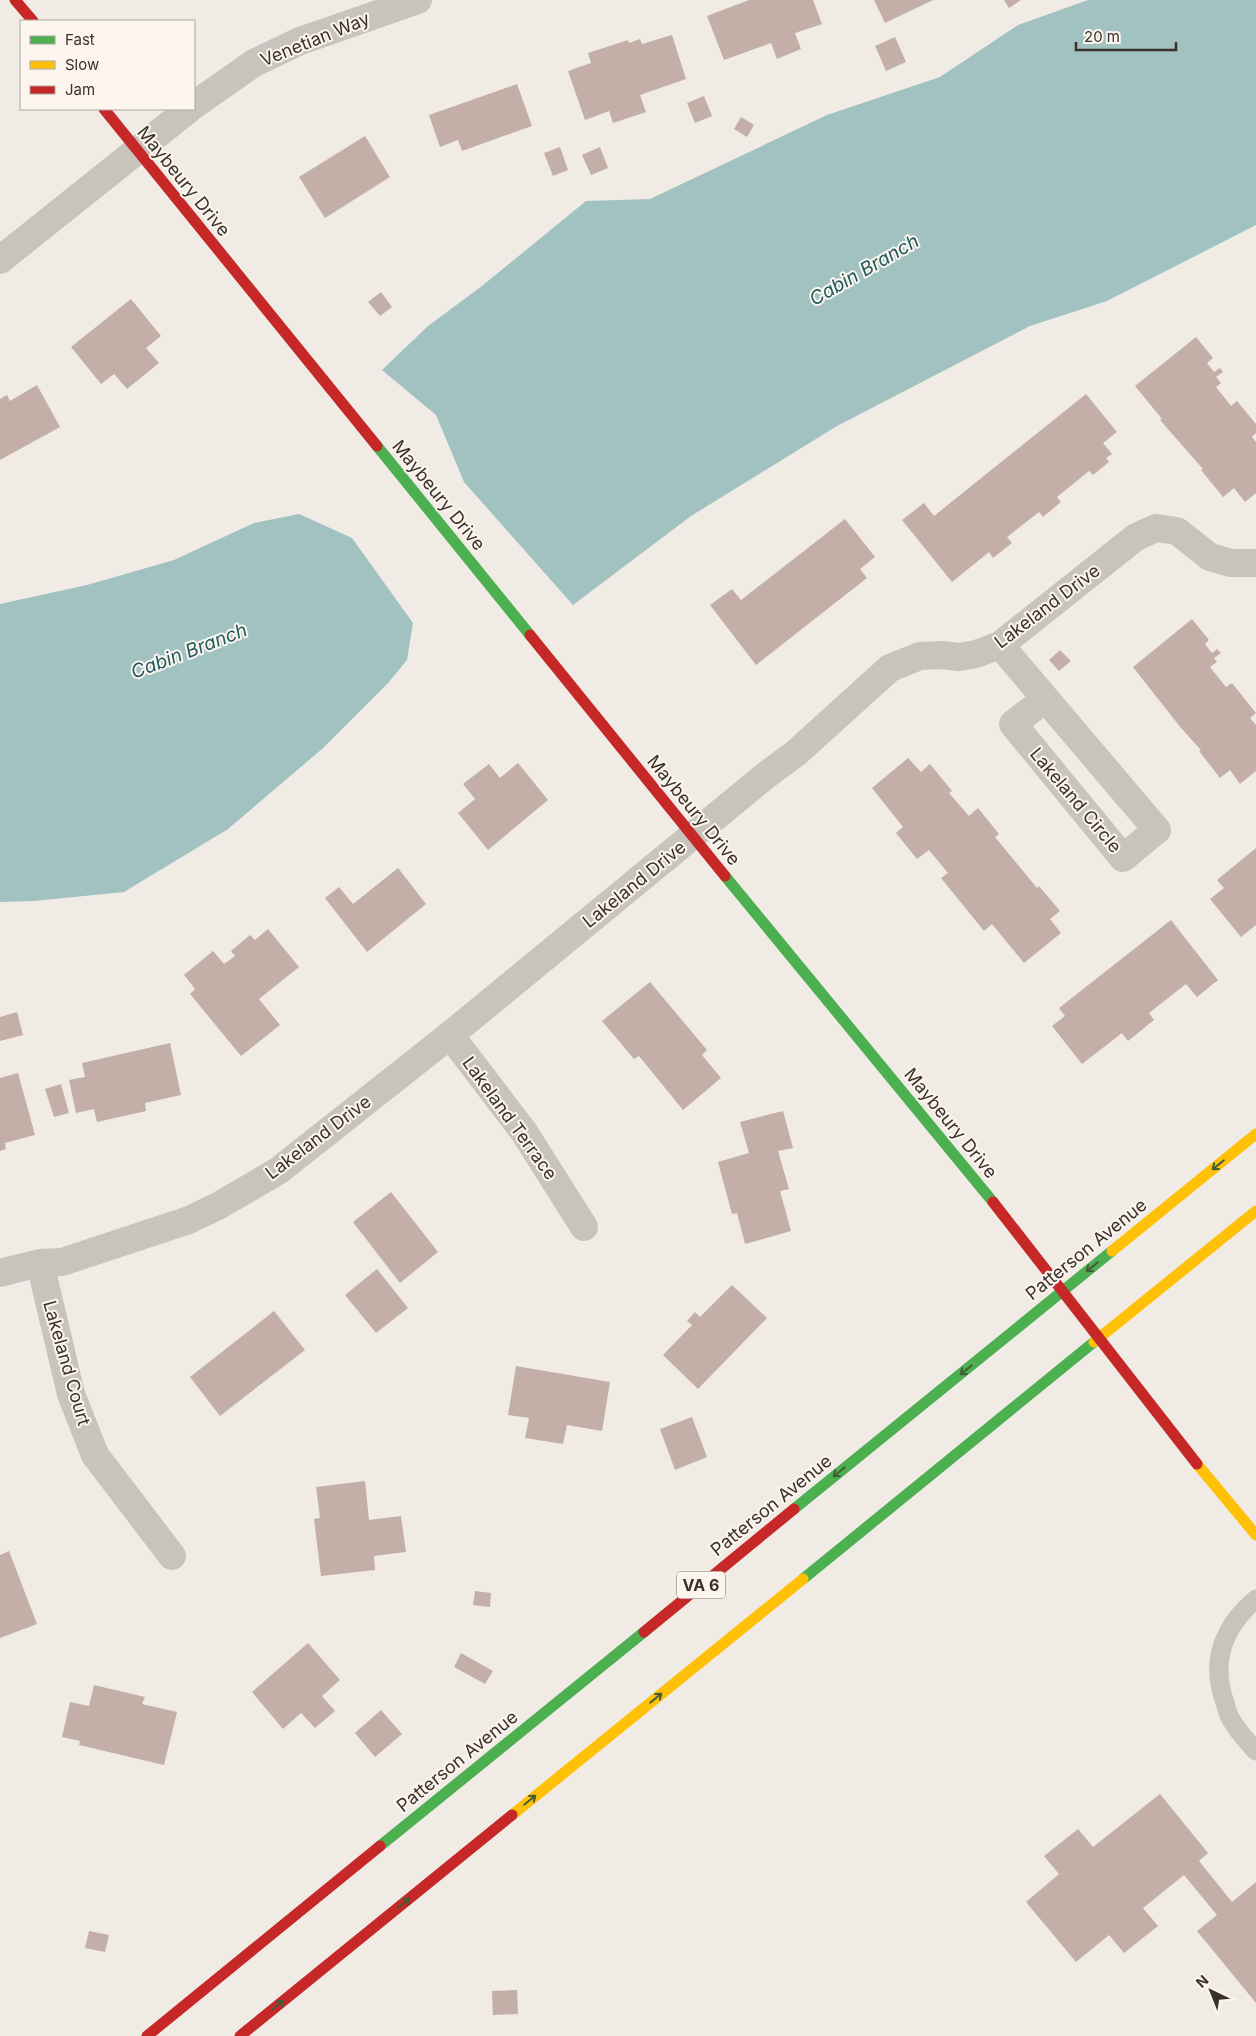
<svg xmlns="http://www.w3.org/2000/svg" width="1256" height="2036" font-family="Inter,sans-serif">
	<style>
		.water { fill: #a1c2c1 }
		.building { fill: #c3afa7 }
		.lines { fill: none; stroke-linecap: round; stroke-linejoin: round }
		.lane { stroke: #c9c3be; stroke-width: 19 }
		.street { stroke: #c9c3be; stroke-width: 28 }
		.fast { stroke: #4caf50; stroke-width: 11 }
		.slow { stroke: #ffc107; stroke-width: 11 }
		.jam { stroke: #c62828; stroke-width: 11 }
		.oneway { stroke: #415c38 }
		.labels { text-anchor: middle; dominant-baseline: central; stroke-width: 4; stroke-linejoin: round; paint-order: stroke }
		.shield { fill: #fbf5ee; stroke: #756b66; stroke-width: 1 }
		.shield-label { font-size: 16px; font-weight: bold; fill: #3b302b }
		.street-label { font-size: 18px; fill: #3b302b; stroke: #fbf5ee }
		.water-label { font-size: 19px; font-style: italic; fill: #1f5a5e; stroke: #fbf5ee }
	</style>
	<rect width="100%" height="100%" fill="#f0ebe5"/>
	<path class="water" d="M 1088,0 L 1256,0 L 1256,225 L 1107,301 L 1030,326 L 837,426 L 691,516 L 573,605 L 464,482 L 436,415 L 382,370 L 428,326 L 482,286 L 586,201 L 650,199 L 827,115 L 940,77 L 1018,25 Z
		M 299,514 L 352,538 L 413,623 L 407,660 L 388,683 L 322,749 L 228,829 L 124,892 L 34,901 L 0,902 L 0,604 L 87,585 L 174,560 L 254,523 Z"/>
	<path class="building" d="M 749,0 L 813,0 L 822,24 L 795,33 L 801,49 L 777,59 L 771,43 L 724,60 L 707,16 Z
		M 874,0 L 933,0 L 885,23 Z
		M 1004,0 L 1021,0 L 1009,8 Z
		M 672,35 L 686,79 L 640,95 L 646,112 L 613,123 L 609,111 L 585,120 L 568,71 L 591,63 L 588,53 L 628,40 L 629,43 L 640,39 L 642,44 Z
		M 895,37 L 906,62 L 886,71 L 875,46 Z
		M 517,84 L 532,126 L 462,151 L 458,140 L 440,147 L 429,115 Z
		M 704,96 L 712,116 L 695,123 L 687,103 Z
		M 741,117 L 754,125 L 747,137 L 734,129 Z
		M 365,136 L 390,177 L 325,218 L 299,177 Z
		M 560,147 L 568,170 L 553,176 L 544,153 Z
		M 600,147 L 608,168 L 591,175 L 582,155 Z
		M 381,292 L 392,307 L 380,316 L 368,302 Z
		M 131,299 L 161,336 L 146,348 L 159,363 L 127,389 L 114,374 L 101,384 L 71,347 Z
		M 1196,337 L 1213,358 L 1207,363 L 1214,372 L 1220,368 L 1223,372 L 1216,377 L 1221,383 L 1216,387 L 1231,406 L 1237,401 L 1256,424 L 1256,433 L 1252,437 L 1256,442 L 1256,493 L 1245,502 L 1234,488 L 1223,497 L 1201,470 L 1203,469 L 1160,420 L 1162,419 L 1135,386 Z
		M 37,385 L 60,427 L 0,460 L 0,399 L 7,395 L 10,401 Z
		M 1086,394 L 1117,432 L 1103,443 L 1112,454 L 1106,458 L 1109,462 L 1093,475 L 1089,471 L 1057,497 L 1061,502 L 1043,517 L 1039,512 L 1007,537 L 1012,543 L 993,558 L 989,552 L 952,582 L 902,520 L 924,503 L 934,516 Z
		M 845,519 L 875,557 L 860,569 L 867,578 L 756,665 L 710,605 L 732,589 L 741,600 Z
		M 1192,619 L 1209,640 L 1205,644 L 1212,653 L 1217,649 L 1221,653 L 1214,658 L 1217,662 L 1210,667 L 1226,687 L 1232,683 L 1256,713 L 1250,718 L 1256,725 L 1256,771 L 1240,784 L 1230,770 L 1220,778 L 1199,751 L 1201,750 L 1181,728 L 1133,667 Z
		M 1060,650 L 1071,661 L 1059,671 L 1049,660 Z
		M 908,758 L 921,772 L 930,764 L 952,791 L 949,793 L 969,816 L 978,808 L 999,834 L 995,837 L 1037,888 L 1039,886 L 1060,911 L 1050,919 L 1061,933 L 1024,963 L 992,924 L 984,931 L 941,878 L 948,873 L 929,850 L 917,859 L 896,833 L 903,827 L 872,788 Z
		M 518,763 L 548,800 L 488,850 L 458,813 L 475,799 L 463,784 L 489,764 L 500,778 Z
		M 1256,848 L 1256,925 L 1241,937 L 1210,899 L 1224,888 L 1217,880 Z
		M 398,868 L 426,904 L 367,952 L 325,898 L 339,887 L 353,904 Z
		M 1171,920 L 1218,980 L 1197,997 L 1186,984 L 1149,1013 L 1154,1020 L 1128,1041 L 1122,1033 L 1082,1064 L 1052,1026 L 1065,1016 L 1059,1008 Z
		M 268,929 L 299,967 L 259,999 L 280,1025 L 241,1056 L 190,994 L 195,989 L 184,975 L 213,951 L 224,964 L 235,956 L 231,951 L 250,935 L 255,940 Z
		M 650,982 L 707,1050 L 702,1055 L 721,1078 L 683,1110 L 639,1056 L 634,1059 L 602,1021 Z
		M 17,1012 L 23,1035 L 0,1041 L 0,1017 Z
		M 170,1043 L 181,1095 L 145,1103 L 146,1111 L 97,1122 L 94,1109 L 76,1113 L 69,1080 L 85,1077 L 82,1063 Z
		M 18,1073 L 35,1135 L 5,1143 L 6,1149 L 0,1151 L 0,1078 Z
		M 61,1084 L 69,1113 L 54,1117 L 45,1089 Z
		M 783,1111 L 793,1148 L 778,1151 L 789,1189 L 780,1191 L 791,1231 L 745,1244 L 737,1213 L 732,1214 L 718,1162 L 749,1153 L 740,1122 Z
		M 391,1192 L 438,1252 L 400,1283 L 353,1222 Z
		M 377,1269 L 408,1308 L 376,1333 L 345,1295 Z
		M 732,1285 L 767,1318 L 698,1389 L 663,1355 L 692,1325 L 687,1321 L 695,1312 L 700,1317 Z
		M 274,1311 L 305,1350 L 220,1416 L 190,1377 Z
		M 516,1366 L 610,1382 L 602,1431 L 567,1425 L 563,1444 L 525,1438 L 529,1418 L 508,1415 Z
		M 692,1417 L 707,1457 L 675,1470 L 660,1429 Z
		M 365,1481 L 369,1520 L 401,1516 L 406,1552 L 374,1556 L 375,1570 L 321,1576 L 314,1519 L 320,1518 L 316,1487 Z
		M 9,1551 L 37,1624 L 0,1638 L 0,1555 Z
		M 475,1591 L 491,1593 L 490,1607 L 473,1605 Z
		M 308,1643 L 340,1680 L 322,1696 L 335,1711 L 315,1728 L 301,1713 L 283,1729 L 252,1692 Z
		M 461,1653 L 493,1671 L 485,1684 L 454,1667 Z
		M 94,1685 L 145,1697 L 142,1704 L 177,1712 L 164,1765 L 79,1745 L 80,1741 L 62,1737 L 70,1702 L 89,1706 Z
		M 381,1710 L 402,1734 L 375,1757 L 355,1733 Z
		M 1160,1794 L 1208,1853 L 1199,1861 L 1232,1902 L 1256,1882 L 1256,2003 L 1197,1931 L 1217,1915 L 1184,1875 L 1143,1908 L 1158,1926 L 1124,1953 L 1109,1935 L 1076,1962 L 1026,1902 L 1059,1874 L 1044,1856 L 1078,1829 L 1093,1847 Z
		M 89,1931 L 109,1935 L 105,1952 L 85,1948 Z
		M 517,1990 L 518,2014 L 493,2015 L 492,1991 Z"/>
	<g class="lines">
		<path class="lane" d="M 1256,1599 C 1223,1627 1210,1661 1225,1703 C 1227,1709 1228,1716 1232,1721 C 1238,1732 1248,1742 1256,1751"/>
		<path class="street" d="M 194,105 L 254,63 L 300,41 L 418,0
			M 0,260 L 189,109
			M 1000,645 L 1157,830 L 1123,858 L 1013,724 L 1045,699
			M 450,1035 L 524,1132 L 584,1227
			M 40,1263 L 71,1394 L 95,1455 L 172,1556
			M 0,1273 L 40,1263 L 62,1262 L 189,1220 L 218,1206 L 278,1171 L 450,1035 L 765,776 L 796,753 L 890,668 L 920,656 L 942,655 L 959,657 L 976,654 L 1000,645 L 1136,537 L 1156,528 L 1177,531 L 1210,557 L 1231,563 L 1256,563"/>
		<path class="fast" d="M 377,446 L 530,635
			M 725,876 L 993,1202
			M 794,1509 L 1112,1251
			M 803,1579 L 1094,1342
			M 380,1846 L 644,1632"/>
		<path class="slow" d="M 1112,1251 L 1256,1134
			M 1094,1342 L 1256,1211
			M 1197,1464 L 1256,1535
			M 512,1815 L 803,1579"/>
		<path class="jam" d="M 15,0 L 33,21
			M 104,109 L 377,446
			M 530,635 L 725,876
			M 993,1202 L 1197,1464
			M 644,1632 L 794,1509
			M 147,2036 L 380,1846
			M 240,2036 L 512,1815"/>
	</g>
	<defs><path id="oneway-shaft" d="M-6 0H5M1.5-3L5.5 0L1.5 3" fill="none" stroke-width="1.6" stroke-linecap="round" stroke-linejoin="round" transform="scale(1.25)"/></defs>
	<g class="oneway">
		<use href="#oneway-shaft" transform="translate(1218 1165) rotate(141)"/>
		<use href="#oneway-shaft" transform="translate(1092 1267) rotate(141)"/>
		<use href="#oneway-shaft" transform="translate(966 1370) rotate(141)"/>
		<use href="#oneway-shaft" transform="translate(839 1472) rotate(141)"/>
		<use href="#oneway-shaft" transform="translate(656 1698) rotate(-39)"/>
		<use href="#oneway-shaft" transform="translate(530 1800) rotate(-39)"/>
		<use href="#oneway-shaft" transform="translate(404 1903) rotate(-39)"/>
		<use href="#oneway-shaft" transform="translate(278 2005) rotate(-39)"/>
	</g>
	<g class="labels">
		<rect class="shield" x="677" y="1571.5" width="48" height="27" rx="4"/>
		<g class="shield-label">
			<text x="701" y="1585">VA 6</text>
		</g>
		<g class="street-label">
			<text transform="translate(315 39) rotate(-22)">Venetian Way</text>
			<text transform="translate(184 181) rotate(51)">Maybeury Drive</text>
			<text transform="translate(439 495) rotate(51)">Maybeury Drive</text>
			<text transform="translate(1047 606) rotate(-37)">Lakeland Drive</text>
			<text transform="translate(1076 800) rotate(50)">Lakeland Circle</text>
			<text transform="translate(694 810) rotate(51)">Maybeury Drive</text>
			<text transform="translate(634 884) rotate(-39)">Lakeland Drive</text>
			<text transform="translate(510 1118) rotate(54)">Lakeland Terrace</text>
			<text transform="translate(951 1123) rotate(51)">Maybeury Drive</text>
			<text transform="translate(318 1137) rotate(-37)">Lakeland Drive</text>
			<text transform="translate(1086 1249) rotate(-39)">Patterson Avenue</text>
			<text transform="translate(67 1363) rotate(74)">Lakeland Court</text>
			<text transform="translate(771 1505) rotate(-39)">Patterson Avenue</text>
			<text transform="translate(457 1761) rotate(-39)">Patterson Avenue</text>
		</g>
		<g class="water-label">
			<text transform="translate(864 270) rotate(-30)">Cabin Branch</text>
			<text transform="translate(189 651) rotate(-21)">Cabin Branch</text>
		</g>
	</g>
	<rect x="20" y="20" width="175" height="90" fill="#fbf5ee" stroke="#aea6a0"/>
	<rect x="30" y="36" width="25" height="8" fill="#4caf50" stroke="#aea6a0"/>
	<text x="65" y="45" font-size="15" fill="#3b302b">Fast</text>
	<rect x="30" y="61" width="25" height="8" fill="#ffc107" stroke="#aea6a0"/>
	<text x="65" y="70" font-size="15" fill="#3b302b">Slow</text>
	<rect x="30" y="86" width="25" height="8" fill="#c62828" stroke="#aea6a0"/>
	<text x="65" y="95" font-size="15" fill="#3b302b">Jam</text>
	<g transform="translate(1211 1991) rotate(317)" stroke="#fbf5ee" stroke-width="4" paint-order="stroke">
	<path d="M0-4L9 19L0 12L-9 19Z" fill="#3b302b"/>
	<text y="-8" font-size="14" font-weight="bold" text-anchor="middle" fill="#3b302b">N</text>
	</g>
	<path d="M1076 42v8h100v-8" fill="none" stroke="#3b302b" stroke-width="2.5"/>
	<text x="1084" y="42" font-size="15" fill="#3b302b" stroke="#fbf5ee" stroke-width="4" paint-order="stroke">20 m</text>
</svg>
